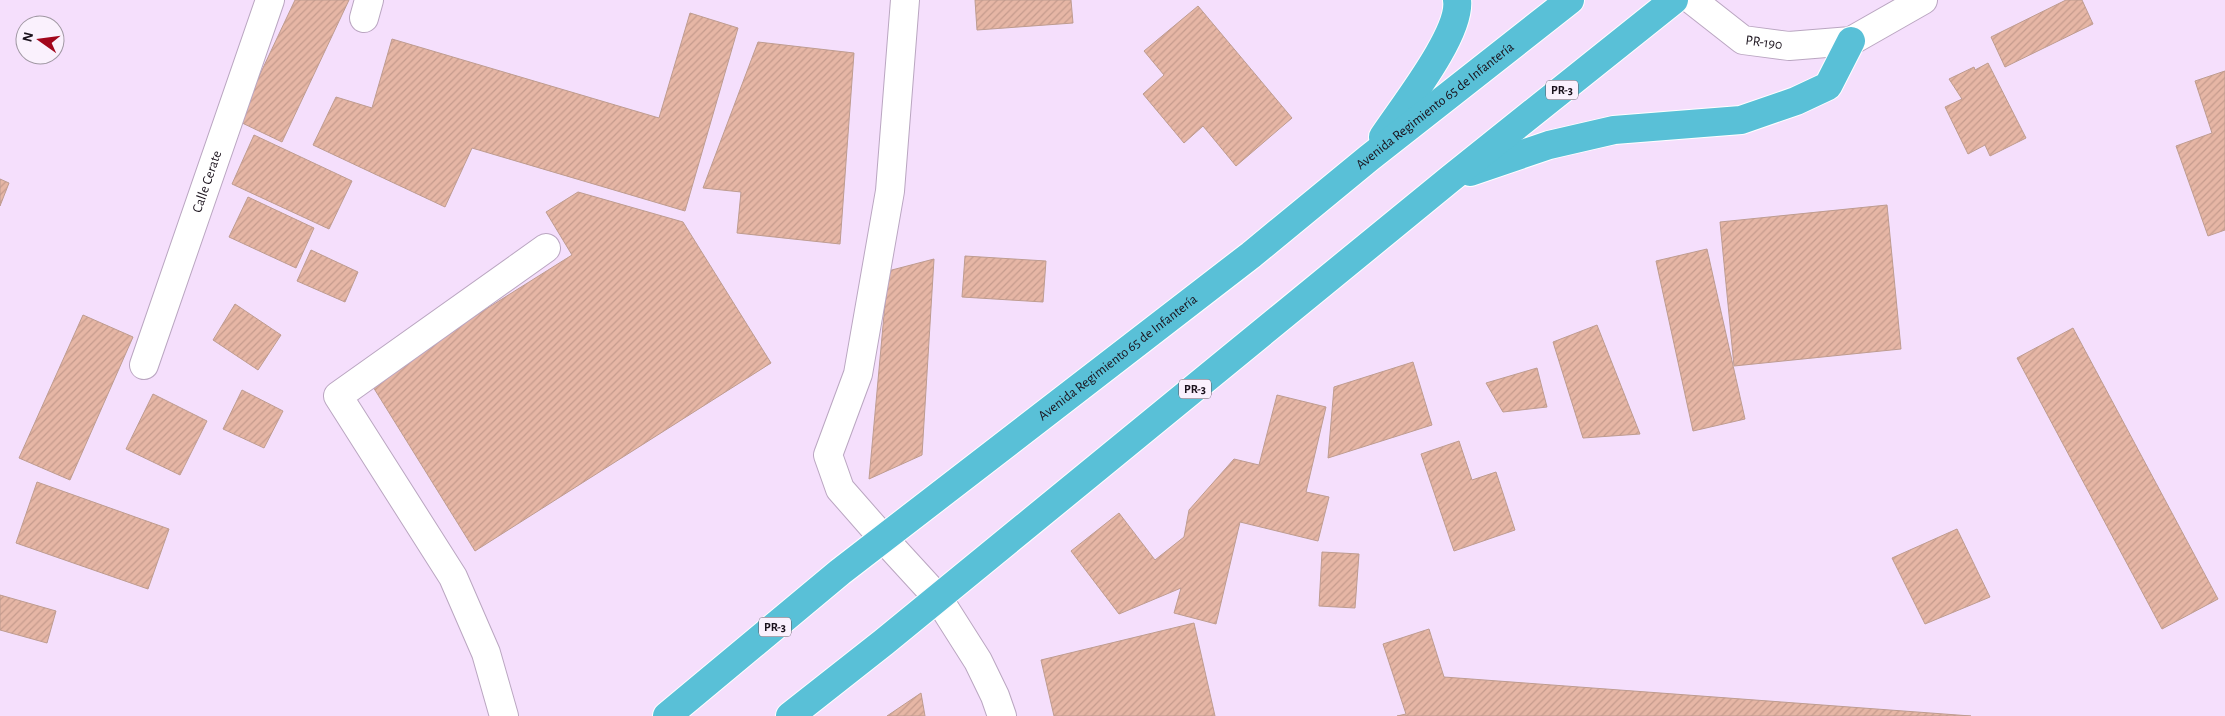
<svg xmlns="http://www.w3.org/2000/svg" width="2225" height="716" font-family="'Alegreya Sans',sans-serif">
	<style>
		.building { fill: url(#building-hatch); stroke: #be9c90 }
		.lines { fill: none; stroke-linecap: round; stroke-linejoin: round }
		.minor-casing { stroke: #baa6c1; stroke-width: 30 }
		.highway-casing { stroke: #fff; stroke-width: 30 }
		.minor { stroke: #fff; stroke-width: 28 }
		.highway { stroke: #59c0d7; stroke-width: 28 }
		.labels { text-anchor: middle; dominant-baseline: central; stroke-width: 4; stroke-linejoin: round; paint-order: stroke }
		.shield { fill: #faf1fd; stroke: #5d5560; stroke-width: 1 }
		.shield-label { font-size: 12px; font-weight: bold; fill: #1a121c }
		.street-label { font-size: 14px; fill: #1a121c; stroke: #faf1fd }
	</style>
	<defs>
		<pattern id="building-hatch" width="6" height="6" patternUnits="userSpaceOnUse" patternTransform="scale(1.25)"><rect width="6" height="6" fill="#e6b6a5"/><path d="M-1 1l2-2M0 6l6-6M5 7l2-2" fill="none" stroke="#c59b8d"/></pattern>
	</defs>
	<rect width="100%" height="100%" fill="#f5dffc"/>
	<path class="building" d="M 295,0 L 349,0 L 282,142 L 238,121 Z
		M 975,0 L 1071,0 L 1073,23 L 977,30 Z
		M 2066,0 L 2082,0 L 2093,24 L 2005,67 L 1991,37 Z
		M 1198,6 L 1292,118 L 1236,166 L 1203,126 L 1184,143 L 1143,94 L 1164,75 L 1144,51 Z
		M 690,13 L 738,28 L 685,211 L 472,148 L 445,207 L 313,145 L 336,97 L 372,108 L 392,39 L 659,118 Z
		M 758,42 L 854,53 L 840,244 L 737,233 L 741,192 L 703,188 Z
		M 1988,63 L 2026,138 L 1990,156 L 1985,145 L 1968,154 L 1945,107 L 1962,99 L 1949,79 L 1974,67 L 1975,70 Z
		M 2225,71 L 2225,230 L 2208,236 L 2176,146 L 2212,133 L 2195,81 Z
		M 254,135 L 352,181 L 329,229 L 232,184 Z
		M 0,179 L 9,183 L 0,206 Z
		M 578,192 L 683,222 L 771,363 L 475,551 L 370,382 L 572,255 L 546,212 Z
		M 248,197 L 314,228 L 296,268 L 229,237 Z
		M 1887,205 L 1901,349 L 1734,366 L 1720,222 Z
		M 1707,249 L 1745,419 L 1693,431 L 1656,261 Z
		M 311,250 L 358,272 L 345,302 L 297,281 Z
		M 965,256 L 1046,261 L 1043,302 L 962,297 Z
		M 934,259 L 922,455 L 869,479 L 888,271 Z
		M 235,304 L 281,335 L 258,370 L 213,340 Z
		M 83,315 L 133,337 L 70,480 L 19,458 Z
		M 1597,325 L 1640,434 L 1583,438 L 1553,342 Z
		M 2073,328 L 2218,599 L 2162,629 L 2017,358 Z
		M 1413,362 L 1432,425 L 1328,458 L 1334,387 Z
		M 1537,368 L 1547,407 L 1503,412 L 1486,383 Z
		M 242,390 L 283,411 L 264,448 L 223,429 Z
		M 153,394 L 207,421 L 180,475 L 126,449 Z
		M 1277,395 L 1326,407 L 1306,492 L 1329,497 L 1318,541 L 1240,522 L 1216,624 L 1174,613 L 1181,588 L 1119,614 L 1071,551 L 1119,513 L 1155,560 L 1184,537 L 1189,510 L 1234,459 L 1259,465 Z
		M 1459,441 L 1472,480 L 1496,472 L 1515,530 L 1454,551 L 1421,454 Z
		M 37,482 L 169,529 L 148,589 L 16,543 Z
		M 1957,529 L 1990,597 L 1925,624 L 1892,558 Z
		M 1322,552 L 1359,554 L 1355,608 L 1319,606 Z
		M 0,595 L 56,611 L 47,643 L 0,630 Z
		M 1194,623 L 1215,716 L 1054,716 L 1041,660 Z
		M 1429,629 L 1444,677 L 1971,716 L 1397,716 L 1406,714 L 1383,644 Z
		M 921,693 L 925,716 L 887,716 Z"/>
	<g class="lines">
		<defs>
			<g id="minor">
				<path d="M 905,0 L 890,191 L 858,374 L 828,455 L 840,489 L 883,538 L 938,598 L 978,661 L 995,696 L 1002,716"/>
				<path id="s1" d="M 1692,0 L 1743,40 L 1789,46 L 1851,41 L 1923,0"/>
				<path d="M 364,18 L 369,0"/>
				<path id="s2" d="M 144,365 L 270,0"/>
				<path d="M 504,716 L 486,653 L 453,577 L 338,396 L 546,248"/>
			</g>
			<g id="highway">
				<path d="M 1383,137 C 1402,108 1462,33 1457,0"/>
				<path d="M 1470,172 L 1549,145 L 1614,130 L 1741,120 L 1796,101 L 1828,86 L 1851,41"/>
				<path id="s3" d="M 667,716 L 840,572 L 1251,255 L 1369,158 L 1570,0"/>
				<path d="M 790,716 L 884,642 L 1450,179 L 1674,0"/>
			</g>
		</defs>
		<use href="#minor" class="minor-casing"/>
		<use href="#highway" class="highway-casing"/>
		<use href="#minor" class="minor"/>
		<use href="#highway" class="highway"/>
	</g>
	<g class="labels">
		<g class="shield">
			<rect x="1546" y="80.5" width="32" height="19" rx="4"/>
			<rect x="1179" y="379.5" width="32" height="19" rx="4"/>
			<rect x="759" y="617.5" width="32" height="19" rx="4"/>
		</g>
		<g class="shield-label">
			<text x="1562" y="90">PR-3</text>
			<text x="1195" y="389">PR-3</text>
			<text x="775" y="627">PR-3</text>
		</g>
		<g class="street-label">
			<text stroke="none"><textPath href="#s1" startOffset="86">PR-190</textPath></text>
			<text stroke="none"><textPath href="#s3" startOffset="981">Avenida Regimiento 65 de Infantería</textPath></text>
			<text stroke="none"><textPath href="#s2" startOffset="194">Calle Cerate</textPath></text>
			<text stroke="none"><textPath href="#s3" startOffset="576">Avenida Regimiento 65 de Infantería</textPath></text>
		</g>
	</g>
	<g transform="translate(40 40) rotate(284)"><circle r="24" fill="#faf1fd" stroke="#a098a3"/>
	<path d="M0-4L9 19L0 12L-9 19Z" fill="#a2061c"/>
	<text y="-8" font-size="14" font-weight="bold" text-anchor="middle" fill="#1a121c">N</text>
	</g>
</svg>
